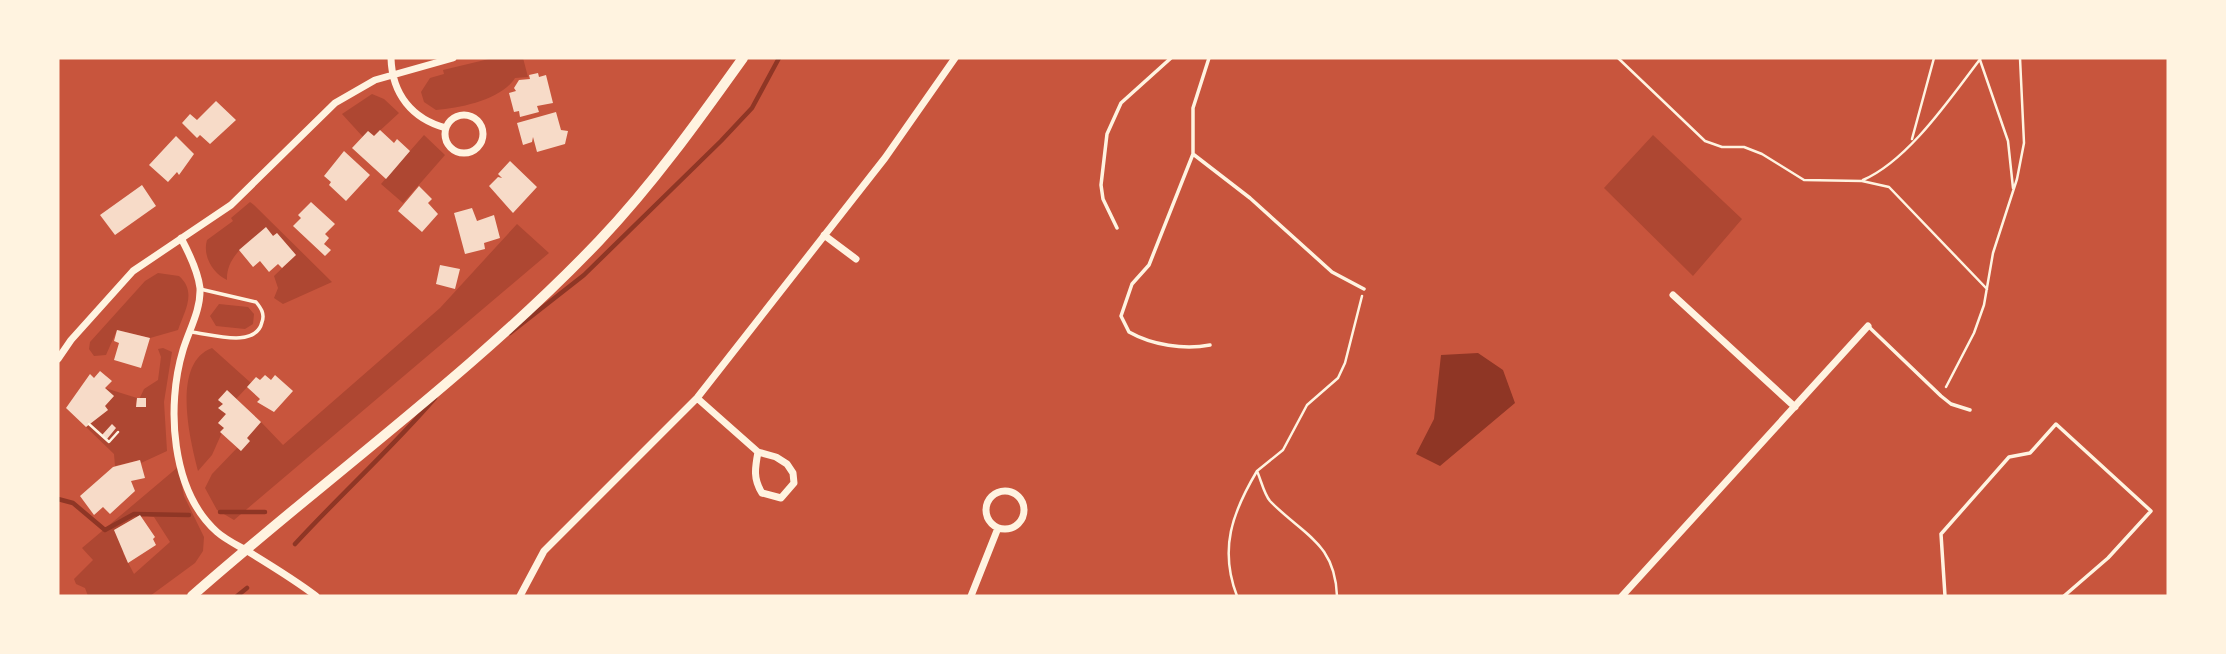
<svg xmlns="http://www.w3.org/2000/svg" width="2226" height="654" font-family="'Golos Text',sans-serif">
	<style>
		.green { fill: #ae4732; fill-rule: evenodd }
		.water { fill: #8f3625 }
		.lines { fill: none; stroke-linecap: round; stroke-linejoin: round }
		.stream { stroke: #8f3625; stroke-width: 4.5 }
		.building { fill: #f7dbc8 }
		.path { stroke: #fff3e0; stroke-width: 2.5 }
		.service { stroke: #fff3e0; stroke-width: 3.5 }
		.minor { stroke: #fff3e0; stroke-width: 7 }
		.secondary { stroke: #fff3e0; stroke-width: 10 }
	</style>
	<rect width="100%" height="100%" fill="#c8553d"/>
	<path class="green" d="M 493,58 L 523,58 L 528,77 L 515,78 C 502,99 462,108 436,110 L 424,102 L 421,92 L 430,78 L 444,74 L 443,70 Z
		M 372,94 L 384,99 L 399,113 L 374,136 L 368,131 L 363,137 L 342,114 Z
		M 424,135 L 445,155 L 403,203 L 381,184 Z
		M 1653,135 L 1742,219 L 1693,276 L 1604,188 Z
		M 250,202 L 254,205 L 332,282 L 283,304 L 274,298 L 278,288 L 274,276 L 296,255 L 277,233 L 273,236 L 266,228 C 249,241 226,256 227,280 C 214,274 202,257 207,240 L 233,221 L 231,218 Z
		M 517,224 L 549,253 L 234,520 L 217,510 L 205,488 L 212,474 L 237,448 L 241,451 L 247,438 L 261,422 L 283,445 L 440,308 Z
		M 158,273 L 179,276 C 197,292 185,310 178,330 L 150,338 L 117,330 L 106,355 L 94,356 L 89,349 L 90,342 L 145,281 Z
		M 219,304 L 248,307 L 254,314 L 253,324 L 245,329 L 216,326 L 210,316 Z
		M 163,348 L 172,352 L 164,402 L 167,451 L 141,463 L 140,460 L 115,466 L 114,454 L 86,427 L 108,410 L 105,406 L 114,396 L 105,388 L 137,398 L 136,406 L 144,389 L 158,380 L 161,357 L 158,349 Z
		M 212,348 L 251,383 L 236,399 L 227,391 L 218,399 L 223,404 L 219,408 L 226,414 L 218,423 L 224,428 L 212,455 L 198,471 C 190,440 171,363 212,348 Z
		M 178,467 L 184,496 L 204,537 L 203,551 L 195,563 L 150,596 L 88,596 L 85,588 L 76,584 L 74,579 L 93,560 L 82,548 ZM 140,515 L 154,517 L 170,542 L 134,574 L 123,553 L 125,551 L 114,530 Z"/>
	<path class="water" d="M 1478,353 L 1503,370 L 1515,403 L 1440,466 L 1416,454 L 1434,419 L 1441,355 Z"/>
	<g class="lines">
		<path class="stream" d="M 510,333 L 584,275 L 721,141 L 752,108 L 779,58
			M 58,499 L 73,503 L 105,530 L 134,514 L 189,515
			M 220,512 L 265,512
			M 295,544 C 341,494 391,449 435,398
			M 237,596 L 247,588"/>
	</g>
	<path class="building" d="M 538,73 L 539,77 L 546,75 L 553,103 L 537,106 L 539,112 L 520,117 L 519,111 L 514,112 L 509,93 L 516,91 L 514,88 L 519,80 L 530,79 L 529,75 Z
		M 216,101 L 236,120 L 210,144 L 200,135 L 197,138 L 182,123 L 190,114 L 197,120 Z
		M 556,112 L 561,130 L 568,131 L 565,144 L 537,152 L 533,137 L 532,142 L 523,145 L 517,123 Z
		M 380,130 L 394,143 L 397,139 L 410,151 L 386,179 L 352,148 L 368,131 L 374,136 Z
		M 176,136 L 194,154 L 179,175 L 177,172 L 168,182 L 149,165 Z
		M 344,151 L 370,175 L 346,201 L 329,185 L 331,182 L 324,176 Z
		M 510,161 L 537,187 L 513,213 L 489,186 L 498,177 L 502,178 L 498,174 Z
		M 142,185 L 156,206 L 115,235 L 100,215 Z
		M 419,186 L 432,199 L 428,203 L 438,214 L 422,232 L 398,211 Z
		M 311,202 L 335,224 L 325,234 L 329,238 L 324,244 L 331,250 L 325,256 L 293,226 L 301,218 L 298,215 Z
		M 472,208 L 477,221 L 494,215 L 500,238 L 484,243 L 485,249 L 465,254 L 454,213 Z
		M 266,227 L 273,236 L 277,233 L 296,255 L 282,268 L 278,264 L 269,272 L 260,261 L 253,267 L 239,250 Z
		M 440,265 L 460,269 L 455,289 L 436,284 Z
		M 117,330 L 150,338 L 141,368 L 114,360 L 119,343 L 114,341 Z
		M 100,371 L 112,381 L 105,388 L 114,396 L 105,406 L 108,410 L 86,427 L 66,408 L 90,374 L 94,378 Z
		M 265,375 L 271,380 L 275,375 L 293,391 L 274,412 L 257,402 L 260,399 L 247,387 L 256,377 L 260,380 Z
		M 227,390 L 261,422 L 247,438 L 250,441 L 241,451 L 220,432 L 224,428 L 218,423 L 226,414 L 218,408 L 223,404 L 218,400 Z
		M 137,398 L 146,398 L 146,407 L 136,407 Z
		M 112,424 L 116,428 L 107,439 L 102,435 Z
		M 140,460 L 145,478 L 131,481 L 135,491 L 110,514 L 103,507 L 94,515 L 80,496 L 113,467 Z
		M 140,515 L 155,537 L 153,539 L 156,545 L 128,563 L 114,530 Z"/>
	<g class="lines">
		<path class="path" d="M 1618,58 L 1705,141 L 1722,147 L 1744,147 L 1762,154 L 1804,180 L 1862,181 L 1889,187 L 1987,289
			M 1980,60 L 2008,141 L 2013,188
			M 1912,139 L 1934,58
			M 1863,180 C 1909,160 1951,97 1981,58
			M 1946,387 L 1974,333 L 1984,305 L 1993,253 L 2017,179 L 2024,143 L 2020,58
			M 89,424 L 109,442 L 118,432
			M 1237,596 C 1219,549 1232,513 1257,471
			M 1337,596 C 1335,542 1303,535 1270,501 C 1264,494 1261,480 1257,471 L 1283,450 L 1307,405 L 1338,378 L 1345,363 L 1362,296"/>
		<path class="service" d="M 1209,58 L 1193,108 L 1193,154 L 1149,265 L 1132,284 L 1121,316 L 1129,332 C 1152,345 1184,350 1210,345
			M 1193,154 L 1250,198 L 1332,272 L 1364,289
			M 1117,228 L 1103,199 L 1101,185 L 1107,134 L 1121,103 L 1171,58
			M 1868,326 L 1941,396 L 1951,404 L 1970,410
			M 191,332 C 211,334 256,349 262,322 C 265,314 261,308 256,302 L 200,289
			M 1945,596 L 1941,534 L 2009,457 L 2030,453 L 2056,424 L 2151,511 L 2108,558 L 2064,596"/>
		<path class="minor" d="M 391,58 C 392,94 412,119 446,128
			M445 134a19 19 0 1 1 38 0a19 19 0 1 1-38 0Z
			M 824,235 L 856,259
			M 181,238 C 189,253 198,271 200,288 C 201,310 189,330 183,350 C 166,406 171,491 217,532 C 226,540 239,546 249,552 C 272,566 295,580 316,596
			M 1673,295 L 1795,407
			M 58,359 L 71,340 L 133,271 L 231,205 L 335,103 L 375,80 L 453,58
			M 697,398 L 758,452 L 776,457 L 787,464 L 793,473 L 794,483 L 781,498 L 762,493 C 753,479 755,468 758,452
			M986 510a19 19 0 1 1 38 0a19 19 0 1 1-38 0Z
			M 520,596 L 544,551 L 697,398 L 885,158 L 955,58
			M 971,596 L 998,528
			M 1622,596 L 1868,326"/>
		<path class="secondary" d="M 192,596 C 327,477 475,371 599,241 C 653,184 698,121 743,58"/>
	</g>
	<rect width="2226" height="654" fill="none" stroke="#fff3e0" stroke-width="119"/>
</svg>
